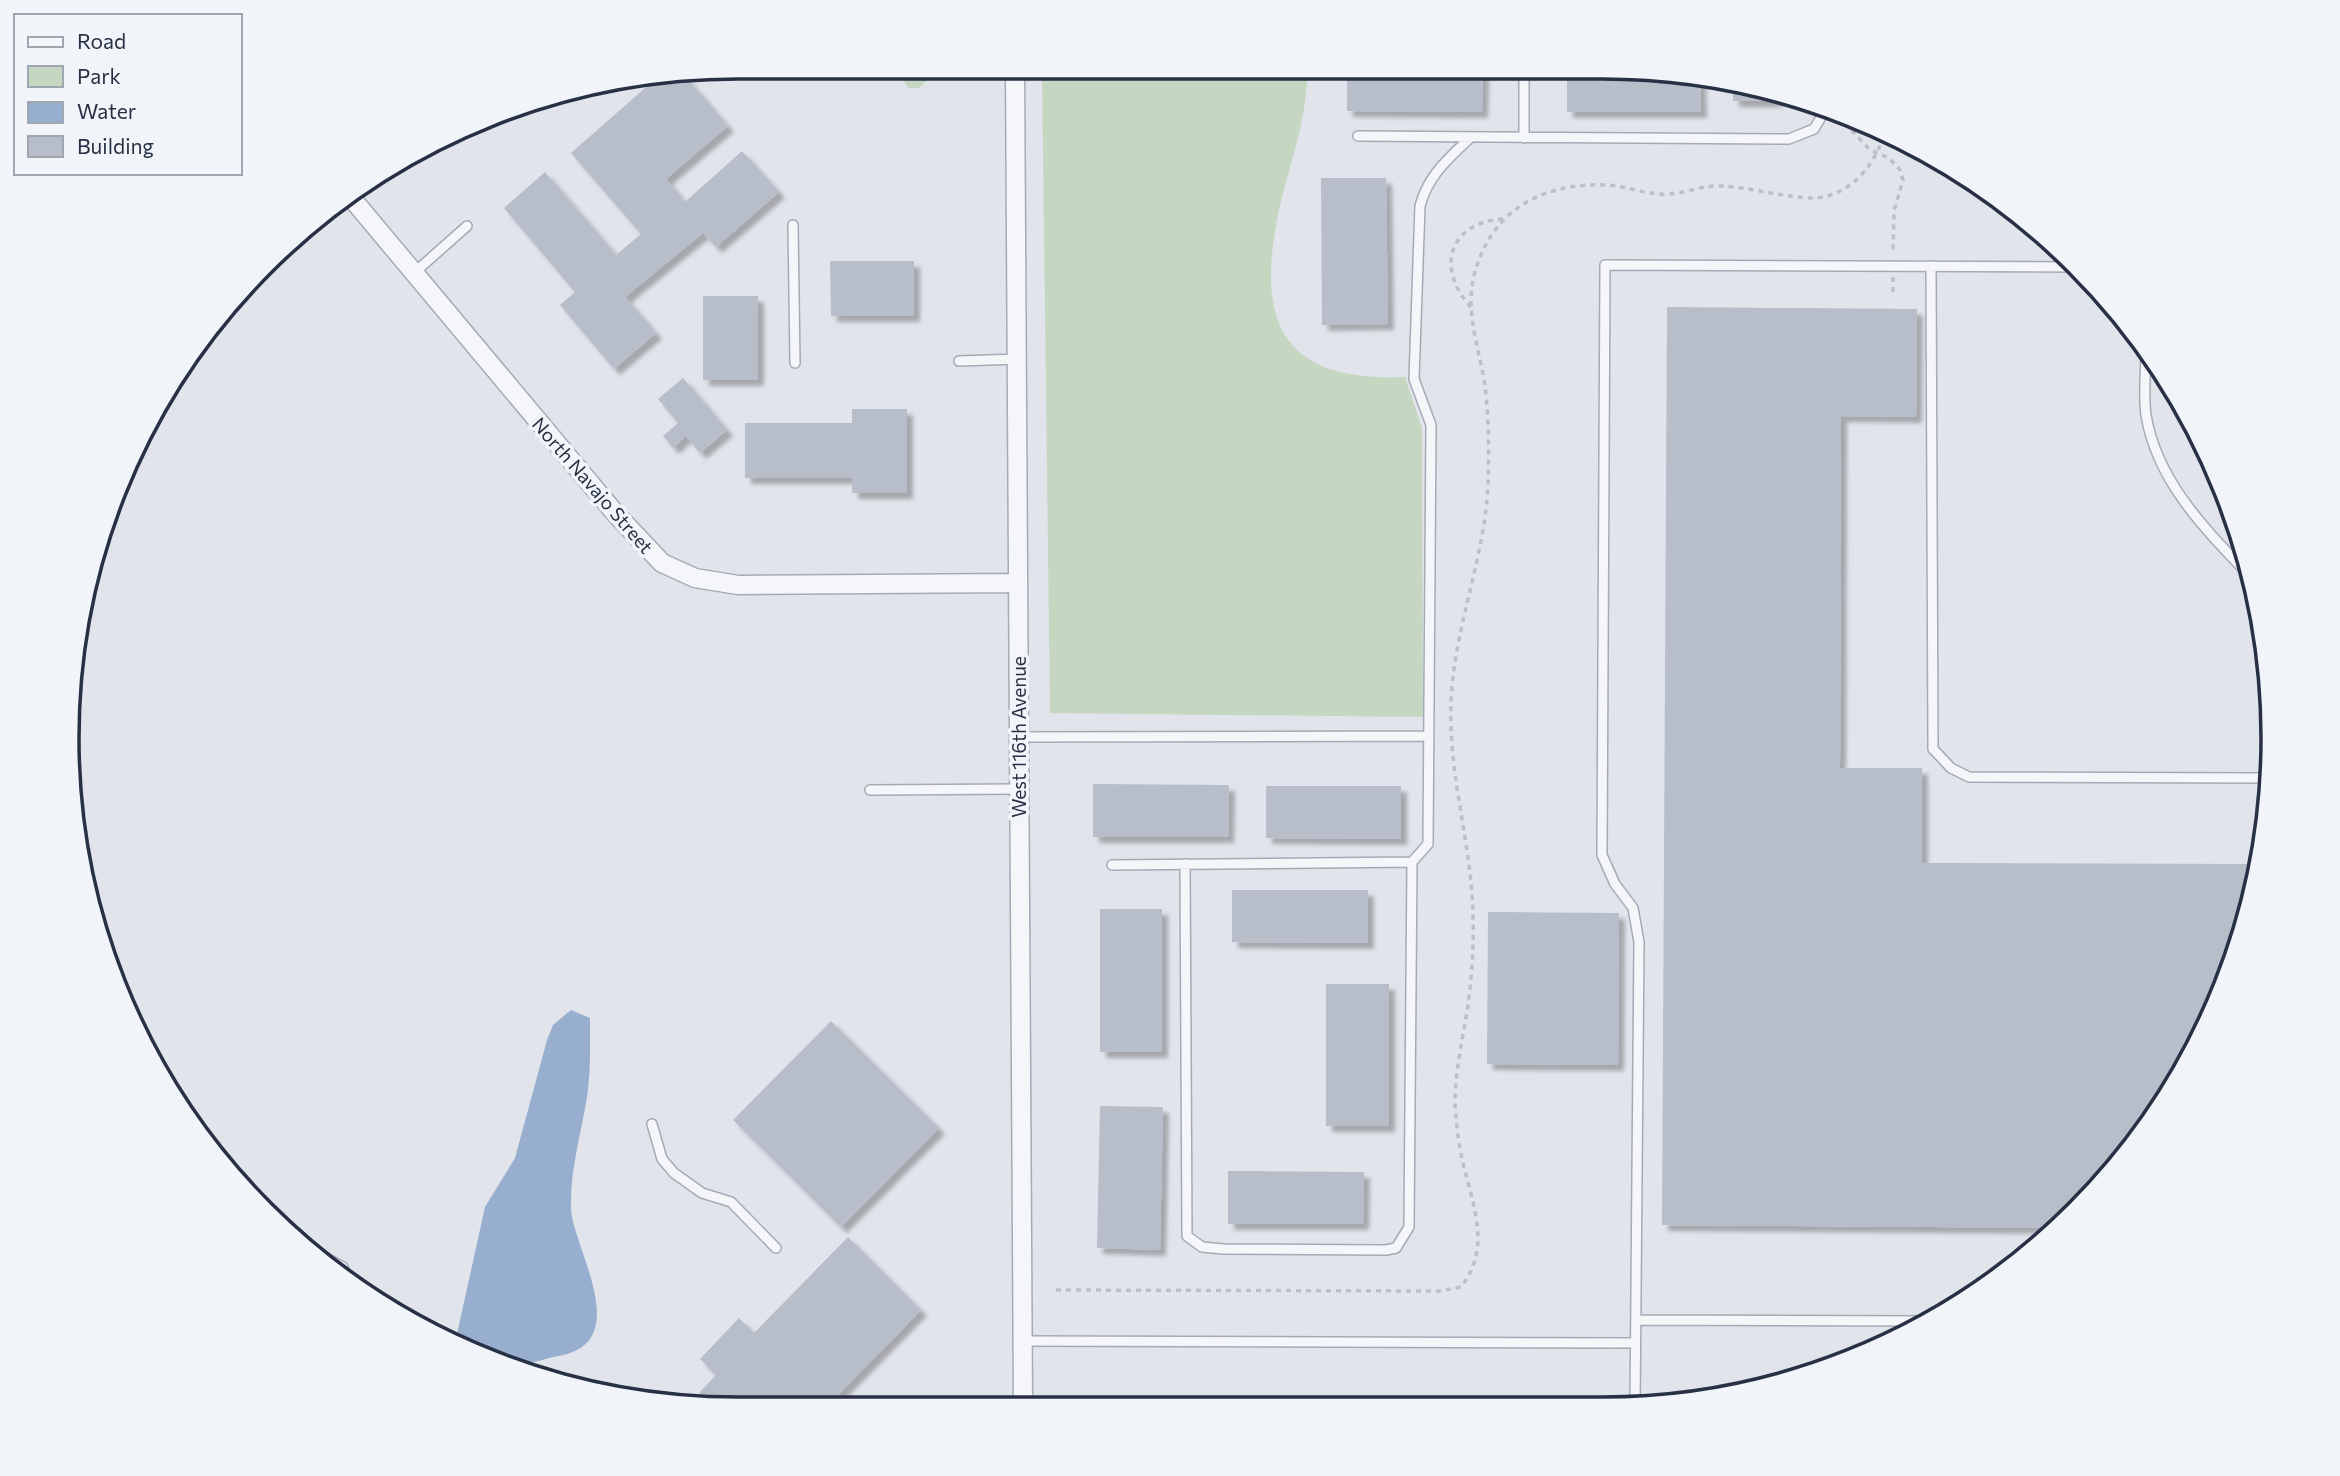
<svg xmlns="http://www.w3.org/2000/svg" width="2340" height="1476" font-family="Commissioner,sans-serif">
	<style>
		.green { fill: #c5d6c1 }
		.water { fill: #98aecf }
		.building { fill: #b8bdca; filter: url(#shadow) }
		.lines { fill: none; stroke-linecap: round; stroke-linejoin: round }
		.lane-casing { stroke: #a5aab6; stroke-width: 12 }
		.street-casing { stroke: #a5aab6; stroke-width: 21 }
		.path { stroke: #bbbfc7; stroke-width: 3.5; stroke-dasharray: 5 5; stroke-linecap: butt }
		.lane { stroke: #f5f6f9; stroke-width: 9 }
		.street { stroke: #f5f6f9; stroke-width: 18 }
		.labels { text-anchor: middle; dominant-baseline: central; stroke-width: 7; stroke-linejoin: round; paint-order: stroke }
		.street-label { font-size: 19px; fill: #273045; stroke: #f1f4f8 }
		.rim { fill: none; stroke: #273045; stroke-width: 3.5 }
	</style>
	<defs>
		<filter id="shadow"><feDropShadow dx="6" dy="6" stdDeviation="2" flood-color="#0004"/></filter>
	</defs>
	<rect width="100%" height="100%" fill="#e1e4eb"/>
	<path class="green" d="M 895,67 L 930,68 L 930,77 L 919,88 L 908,88 Z
		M 1042,68 L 1307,70 C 1308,127 1283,177 1275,232 C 1257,339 1299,381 1405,377 L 1422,428 L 1423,717 L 1050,713 Z"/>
	<path class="water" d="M 571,1010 L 590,1018 C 590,1045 591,1071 587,1097 C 581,1134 570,1170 571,1208 C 572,1243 626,1328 575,1351 C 567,1355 557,1356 549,1358 C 505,1371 494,1366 455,1343 L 485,1207 L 515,1158 L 547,1040 L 553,1025 Z"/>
	<path class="building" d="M 1347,70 L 1483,71 L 1482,112 L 1347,111 Z
		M 1567,71 L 1689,72 L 1700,75 L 1701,112 L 1567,112 Z
		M 684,75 L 728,126 L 666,179 L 685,202 L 742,151 L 779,192 L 716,247 L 703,233 L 625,297 L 656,333 L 614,369 L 560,305 L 575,292 L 504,208 L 545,172 L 616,255 L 641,234 L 571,153 L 653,81 Z
		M 1733,84 L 1777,96 L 1776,101 L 1733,101 Z
		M 1321,178 L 1386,178 L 1388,324 L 1322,325 Z
		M 830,261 L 914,261 L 914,316 L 831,316 Z
		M 703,296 L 758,296 L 758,380 L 703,380 Z
		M 1667,307 L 1917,309 L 1916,417 L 1841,416 L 1840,768 L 1922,768 L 1922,863 L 2258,864 L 2251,912 L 2204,1035 L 2134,1147 L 2054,1228 L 1662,1225 Z
		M 683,378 L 727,430 L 700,453 L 686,436 L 673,448 L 663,436 L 678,423 L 658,399 Z
		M 852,409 L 907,409 L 907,493 L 852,493 L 852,478 L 745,478 L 745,423 L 852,423 Z
		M 1093,784 L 1229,785 L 1228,837 L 1093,837 Z
		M 1266,786 L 1401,786 L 1401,839 L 1266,838 Z
		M 1232,890 L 1368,890 L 1368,943 L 1232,942 Z
		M 1100,909 L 1162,909 L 1162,1052 L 1100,1052 Z
		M 1488,912 L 1619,913 L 1618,1065 L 1487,1064 Z
		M 1326,984 L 1389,984 L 1389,1126 L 1326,1126 Z
		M 831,1021 L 939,1128 L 841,1227 L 733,1120 Z
		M 1100,1106 L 1163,1107 L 1160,1250 L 1097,1248 Z
		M 1228,1171 L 1364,1172 L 1363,1224 L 1228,1224 Z
		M 848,1237 L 921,1310 L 828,1405 L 709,1404 L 699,1393 L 716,1375 L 700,1359 L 739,1318 L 754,1333 Z"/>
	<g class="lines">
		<defs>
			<path id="lane" d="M 1524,71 L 1524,138
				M 1358,136 L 1789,139 L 1814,129 L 1826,109
				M 793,225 L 795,363
				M 1931,266 L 1933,749 L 1951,768 L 1969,777 L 2266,778 L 2272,772
				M 414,273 L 467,226
				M 2146,350 C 2146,371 2143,394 2146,415 C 2157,482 2206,530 2251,577
				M 959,361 L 1018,359
				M 1019,737 L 1428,736
				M 870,790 L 1019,789
				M 1185,864 L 1187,1236 L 1202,1247 L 1223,1249 L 1386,1250 L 1396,1248 L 1409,1227 L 1412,862
				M 1112,865 L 1412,862 L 1428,844 L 1431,425 L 1414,379 L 1420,206 C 1428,175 1449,158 1471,137
				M 652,1124 L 662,1159 L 674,1173 L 702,1193 L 731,1202 L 776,1248
				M 308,1248 L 343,1267 L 347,1281
				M 1636,1320 L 1930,1321
				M 1022,1341 L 1635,1343
				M 1635,1408 L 1639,942 L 1633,908 L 1615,884 L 1602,855 L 1605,265 L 2077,267"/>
			<path id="street" d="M 1015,68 L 1023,1405
				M 349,195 L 615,513 L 662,563 L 695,578 L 738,585 L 1017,583"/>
		</defs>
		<use href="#lane" class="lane-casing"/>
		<use href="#street" class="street-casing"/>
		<path class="path" d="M 1835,120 L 1847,125 L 1870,150 L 1889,158 L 1900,170 L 1903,180 L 1894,211 L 1893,252
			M 1893,277 L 1893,296
			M 1471,307 C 1435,269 1449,222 1503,219
			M 1056,1290 L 1440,1291 L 1461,1287 C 1490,1250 1475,1211 1465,1171 C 1459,1149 1456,1125 1455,1103 C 1455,1070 1463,1038 1468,1005 C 1472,975 1474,944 1473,914 C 1471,835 1445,768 1452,687 C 1458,618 1485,554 1488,485 C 1489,452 1489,418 1485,386 C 1480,351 1466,317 1473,280 C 1488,212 1540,182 1608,185 C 1625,186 1642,193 1660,194 C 1680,196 1700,185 1720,186 C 1750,187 1780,197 1811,198 C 1847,199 1877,165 1884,132"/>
		<use href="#lane" class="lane"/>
		<use href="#street" class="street"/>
	</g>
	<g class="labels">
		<g class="street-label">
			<text transform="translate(593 485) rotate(49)">North Navajo Street</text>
			<text transform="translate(1018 737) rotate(-90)">West 116th Avenue</text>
		</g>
	</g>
	<path d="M0 0H2340V1476H0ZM738 79H1602A659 659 0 0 1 2261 738V738A659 659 0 0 1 1602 1397H738A659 659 0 0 1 79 738V738A659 659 0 0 1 738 79Z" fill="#f1f4f8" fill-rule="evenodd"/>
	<path class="rim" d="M738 79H1602A659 659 0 0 1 2261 738V738A659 659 0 0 1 1602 1397H738A659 659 0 0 1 79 738V738A659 659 0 0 1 738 79Z"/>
	<rect x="14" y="14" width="228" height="161" fill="#f1f4f8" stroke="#a0a6b0" stroke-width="2"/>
	<rect x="28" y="37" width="35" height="10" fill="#f5f6f9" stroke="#a0a6b0" stroke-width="2"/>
	<text x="77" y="49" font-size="21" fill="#273045">Road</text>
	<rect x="28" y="66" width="35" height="21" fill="#c5d6c1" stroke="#a0a6b0" stroke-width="2"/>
	<text x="77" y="84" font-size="21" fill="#273045">Park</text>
	<rect x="28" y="102" width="35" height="21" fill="#98aecf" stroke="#a0a6b0" stroke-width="2"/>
	<text x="77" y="119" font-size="21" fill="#273045">Water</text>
	<rect x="28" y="136" width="35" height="21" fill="#b8bdca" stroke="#a0a6b0" stroke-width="2"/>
	<text x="77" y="154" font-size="21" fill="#273045">Building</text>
</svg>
